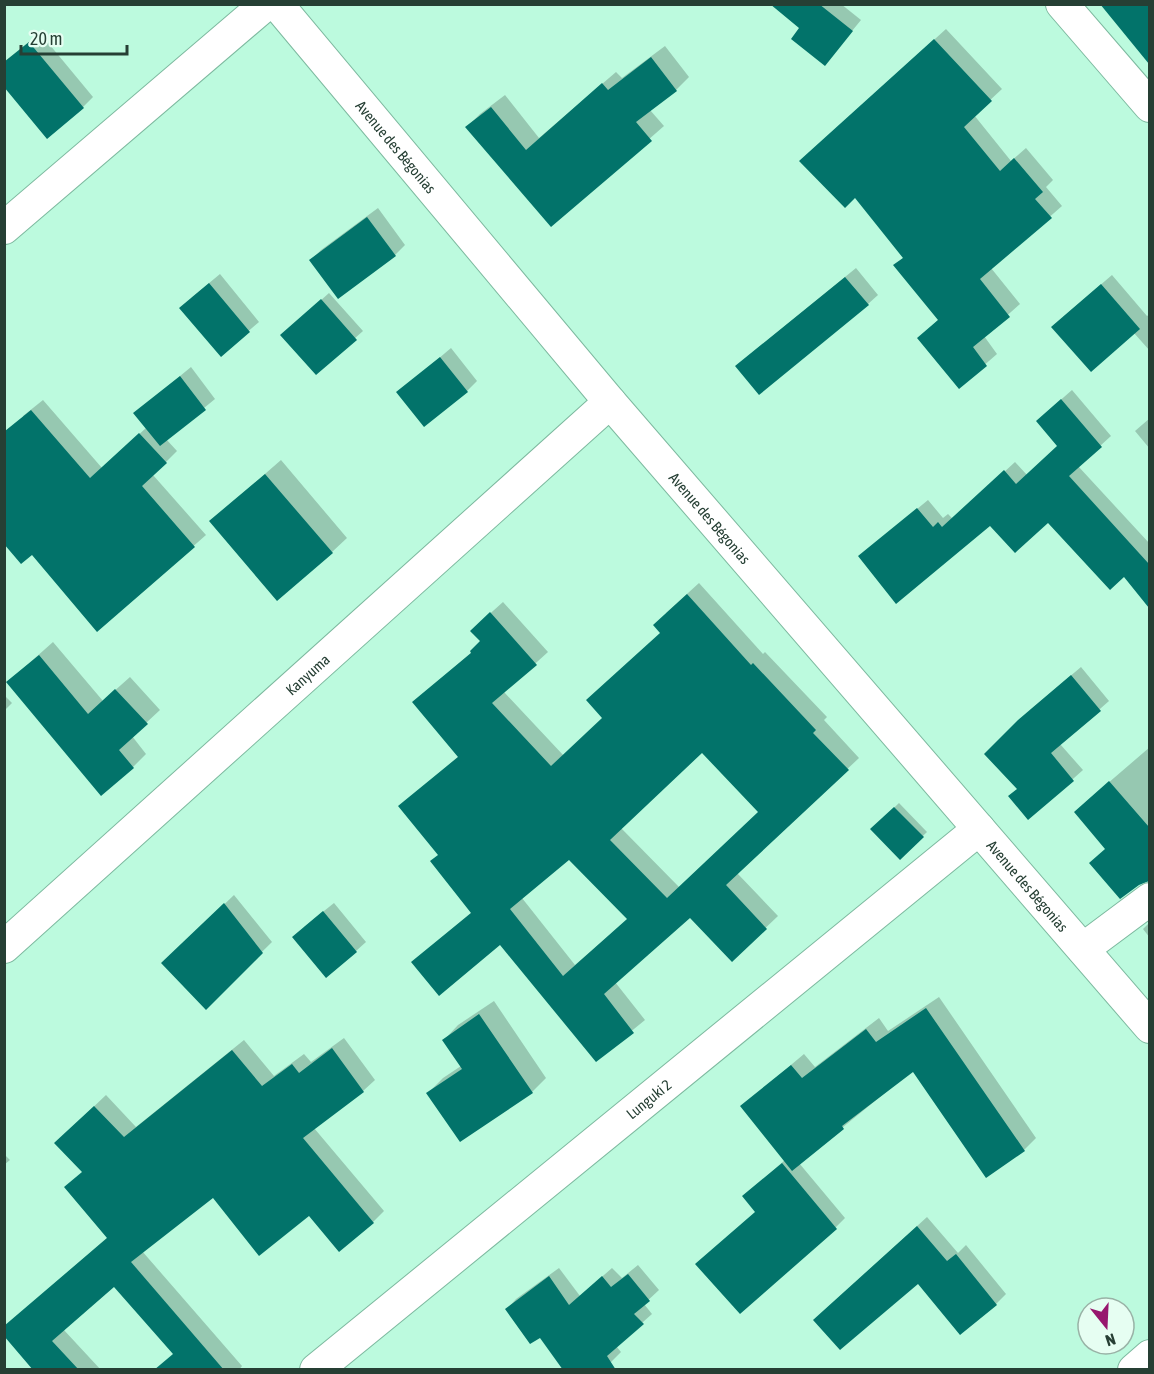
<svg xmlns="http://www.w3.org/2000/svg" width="1154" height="1374" font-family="'Asap Condensed',sans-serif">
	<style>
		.shadow { fill: #0003; fill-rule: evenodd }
		.building { fill: #02736a; fill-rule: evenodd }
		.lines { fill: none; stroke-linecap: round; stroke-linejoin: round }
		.street-casing { stroke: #7db99f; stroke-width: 34 }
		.street { stroke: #fff; stroke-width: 32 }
		.labels { text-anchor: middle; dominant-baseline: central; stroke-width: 6; stroke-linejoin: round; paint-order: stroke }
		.street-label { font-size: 15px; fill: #263f34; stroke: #e6fef2 }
	</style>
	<rect width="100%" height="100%" fill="#bcfade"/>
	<path class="shadow" d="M 795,4 L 841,4 L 861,20 L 825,64 L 801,28 Z
		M 1108,4 L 1150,4 L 1150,42 L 1140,50 Z
		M 946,29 L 1002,89 L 974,115 L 1011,161 L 1026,148 L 1053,180 L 1046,187 L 1062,206 L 991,268 L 1020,304 L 984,336 L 997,354 L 959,387 L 919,338 L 939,319 L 895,265 L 904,257 L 855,195 L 812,150 Z
		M 40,33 L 93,97 L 83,107 L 4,62 Z
		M 665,46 L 689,77 L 676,90 L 650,110 L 664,126 L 551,225 L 467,127 L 480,114 L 505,95 L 539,138 L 616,72 L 622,78 Z
		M 378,208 L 405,245 L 395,255 L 338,297 L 311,260 L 321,250 Z
		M 856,268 L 878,295 L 868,304 L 747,357 Z
		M 220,274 L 259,322 L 221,355 L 191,298 Z
		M 1112,275 L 1147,316 L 1150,314 L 1150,351 L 1134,333 L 1063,317 Z
		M 329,293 L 363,331 L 316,373 L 290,328 Z
		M 451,348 L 477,381 L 467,391 L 399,392 Z
		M 191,367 L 215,399 L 166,439 L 177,451 L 153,475 L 206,535 L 98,630 L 32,553 L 4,542 L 4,480 L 33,456 L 23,416 L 43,400 L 102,468 L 146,428 L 135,413 Z
		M 1072,390 L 1111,436 L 1078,466 L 1150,544 L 1150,606 L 1124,575 L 1048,521 L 991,524 L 860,556 L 928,500 L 943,518 L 948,514 L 953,519 L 1015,462 L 1027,475 L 1059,445 L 1048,411 Z
		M 1150,418 L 1150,449 L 1135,431 Z
		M 281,460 L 347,538 L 332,552 L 211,521 Z
		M 699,583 L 763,654 L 765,652 L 827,717 L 824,720 L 859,758 L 737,873 L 778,916 L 732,960 L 690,916 L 615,982 L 645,1020 L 596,1060 L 500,943 L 413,962 L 472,912 L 440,854 L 400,806 L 459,756 L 414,702 L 472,652 L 482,641 L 484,619 L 503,602 L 548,652 L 504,692 L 564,756 L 604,717 L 662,633 L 666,613 ZM 702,751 L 760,812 L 679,887 L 621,828 ZM 569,858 L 628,919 L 575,965 L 522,898 Z
		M 53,642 L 103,701 L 130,677 L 160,710 L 132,736 L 146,754 L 133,767 L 8,682 Z
		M 1081,667 L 1109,701 L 1060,744 L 1083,770 L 1029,818 L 1030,710 Z
		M 4,695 L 12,703 L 4,711 Z
		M 1150,747 L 1150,880 L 1106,848 L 1086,802 Z
		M 899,803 L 927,832 L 900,858 L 872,829 Z
		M 234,895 L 272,942 L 206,1007 L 163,963 Z
		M 334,903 L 366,942 L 356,951 L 304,927 Z
		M 1150,922 L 1150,938 L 1143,929 Z
		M 939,997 L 1036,1138 L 1024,1150 L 913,1070 L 799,1163 L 845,1218 L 835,1228 L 756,1211 L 744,1196 L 785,1160 L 742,1106 L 804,1054 L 815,1067 L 879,1018 L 888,1031 Z
		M 494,1001 L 546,1078 L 532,1092 L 428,1093 L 443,1078 L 461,1066 L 444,1040 L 458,1025 Z
		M 344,1038 L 375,1080 L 363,1091 L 314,1128 L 384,1211 L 373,1222 L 309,1214 L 213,1196 L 142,1251 L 242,1366 L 239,1370 L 174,1370 L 174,1353 L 114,1284 L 63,1329 L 101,1370 L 35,1370 L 13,1320 L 108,1237 L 67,1132 L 106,1095 L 136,1127 L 244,1040 L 274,1076 L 304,1054 L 311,1062 Z
		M 4,1154 L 10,1160 L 4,1165 Z
		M 927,1217 L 958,1253 L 966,1245 L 1006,1294 L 996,1304 L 960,1333 L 918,1282 L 824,1311 Z
		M 638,1265 L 659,1290 L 644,1304 L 652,1314 L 616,1346 L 621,1352 L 611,1362 L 540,1336 L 507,1309 L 516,1299 L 559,1268 L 580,1296 L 612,1268 L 622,1278 Z"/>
	<path class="building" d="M 770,4 L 819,4 L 853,31 L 825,66 L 791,39 L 799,28 Z
		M 1100,4 L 1149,4 L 1149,64 Z
		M 934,39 L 992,101 L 964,127 L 1000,171 L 1014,158 L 1043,192 L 1035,199 L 1052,218 L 980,279 L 1010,317 L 973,347 L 987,366 L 959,389 L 917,338 L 938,320 L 893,265 L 903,258 L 855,198 L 845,208 L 799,161 Z
		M 29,42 L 84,108 L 47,139 L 4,87 L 4,62 Z
		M 651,57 L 677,91 L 636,122 L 652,141 L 551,227 L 465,127 L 491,107 L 526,150 L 602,83 L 608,90 Z
		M 367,217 L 396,256 L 338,299 L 309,260 Z
		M 845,277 L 869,305 L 759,395 L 735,366 Z
		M 209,283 L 250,332 L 221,357 L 179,308 Z
		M 1101,284 L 1140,329 L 1091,372 L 1051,327 Z
		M 321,299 L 357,340 L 316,375 L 280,335 Z
		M 440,357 L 468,392 L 424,427 L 396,392 Z
		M 180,376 L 206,410 L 160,446 L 133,413 Z
		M 1061,399 L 1102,447 L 1069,476 L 1149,564 L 1149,608 L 1124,577 L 1110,590 L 1048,523 L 1015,553 L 990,526 L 896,604 L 858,556 L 917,508 L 933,527 L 938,522 L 942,527 L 1004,470 L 1016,484 L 1057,446 L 1036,421 Z
		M 31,410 L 90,478 L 139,433 L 167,463 L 142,486 L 195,547 L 97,632 L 32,555 L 21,564 L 4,544 L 5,431 Z
		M 265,474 L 333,553 L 277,601 L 209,521 Z
		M 687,594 L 751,665 L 753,663 L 816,730 L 813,733 L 849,770 L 726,885 L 767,929 L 732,962 L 690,918 L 604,994 L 634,1033 L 596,1062 L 500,945 L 439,996 L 411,962 L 471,913 L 430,861 L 438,855 L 398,806 L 458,757 L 412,702 L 471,653 L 470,651 L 480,641 L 470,631 L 490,612 L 537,665 L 492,703 L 551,766 L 602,718 L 586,700 L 660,633 L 653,625 ZM 702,753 L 758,812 L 667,898 L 610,840 ZM 569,860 L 627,919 L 563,976 L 510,909 Z
		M 39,655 L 88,714 L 115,689 L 148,724 L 119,750 L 134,768 L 101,796 L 6,682 Z
		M 1071,675 L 1101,711 L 1051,753 L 1074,781 L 1028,820 L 1008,796 L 1017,789 L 984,754 L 1018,720 Z
		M 1109,781 L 1149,827 L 1149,881 L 1139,885 L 1120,899 L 1089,863 L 1105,849 L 1074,812 Z
		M 894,807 L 924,837 L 900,860 L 870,829 Z
		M 224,903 L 263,953 L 206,1010 L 161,963 Z
		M 323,911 L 357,952 L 326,978 L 292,937 Z
		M 926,1008 L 1025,1151 L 986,1178 L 913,1072 L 842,1126 L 844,1129 L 792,1171 L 740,1106 L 791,1065 L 802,1078 L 866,1029 L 876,1042 Z
		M 479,1014 L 533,1093 L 460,1142 L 426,1093 L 462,1069 L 442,1040 Z
		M 332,1048 L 364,1092 L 303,1138 L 374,1223 L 339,1252 L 309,1216 L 259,1256 L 213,1198 L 131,1262 L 224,1370 L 154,1370 L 173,1354 L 114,1287 L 52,1341 L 79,1370 L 33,1370 L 4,1336 L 4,1326 L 107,1238 L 64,1187 L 82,1172 L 54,1143 L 94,1106 L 124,1137 L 232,1050 L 262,1086 L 292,1064 L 299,1073 Z
		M 782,1163 L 837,1229 L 740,1314 L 695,1264 L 755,1212 L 742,1196 Z
		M 917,1226 L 947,1261 L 956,1254 L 997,1305 L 960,1335 L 918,1284 L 840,1350 L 813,1320 Z
		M 628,1274 L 650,1301 L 634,1314 L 644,1324 L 607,1356 L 616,1370 L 563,1370 L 540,1338 L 530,1344 L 505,1309 L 549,1276 L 569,1305 L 602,1276 L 611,1287 Z"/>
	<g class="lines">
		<defs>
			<g id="street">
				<path id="s1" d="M 277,4 L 610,402 L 1150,1027"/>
				<path d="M 1062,4 L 1150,106"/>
				<path d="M 4,228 L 266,4"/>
				<path id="s2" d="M 4,947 L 610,402"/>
				<path d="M 1083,949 L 1150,899"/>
				<path id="s3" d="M 316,1370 L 979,829"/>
				<path d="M 1134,1370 L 1150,1356"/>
			</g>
		</defs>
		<use href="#street" class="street-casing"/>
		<use href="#street" class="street"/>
	</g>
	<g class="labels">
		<g class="street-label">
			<text stroke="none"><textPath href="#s1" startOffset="186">Avenue des Bégonias</textPath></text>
			<text stroke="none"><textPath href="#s1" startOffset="672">Avenue des Bégonias</textPath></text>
			<text stroke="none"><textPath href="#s2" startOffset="408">Kanyuma</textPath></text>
			<text stroke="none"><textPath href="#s1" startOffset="1158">Avenue des Bégonias</textPath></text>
			<text stroke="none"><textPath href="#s3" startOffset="429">Lunguki 2</textPath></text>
		</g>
	</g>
	<rect width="1154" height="1374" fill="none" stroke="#263f34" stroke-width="12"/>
	<g transform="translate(1106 1326) rotate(162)"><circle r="28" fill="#e6fef2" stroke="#99b2a6" stroke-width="1.5"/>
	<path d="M0-4.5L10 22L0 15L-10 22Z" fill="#97176e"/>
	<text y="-9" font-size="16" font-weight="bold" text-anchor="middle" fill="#263f34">N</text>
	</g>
	<path d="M21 45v9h106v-9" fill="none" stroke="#263f34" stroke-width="3"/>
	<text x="30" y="45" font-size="18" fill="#263f34" stroke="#e6fef2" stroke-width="4.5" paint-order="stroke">20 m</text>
</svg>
